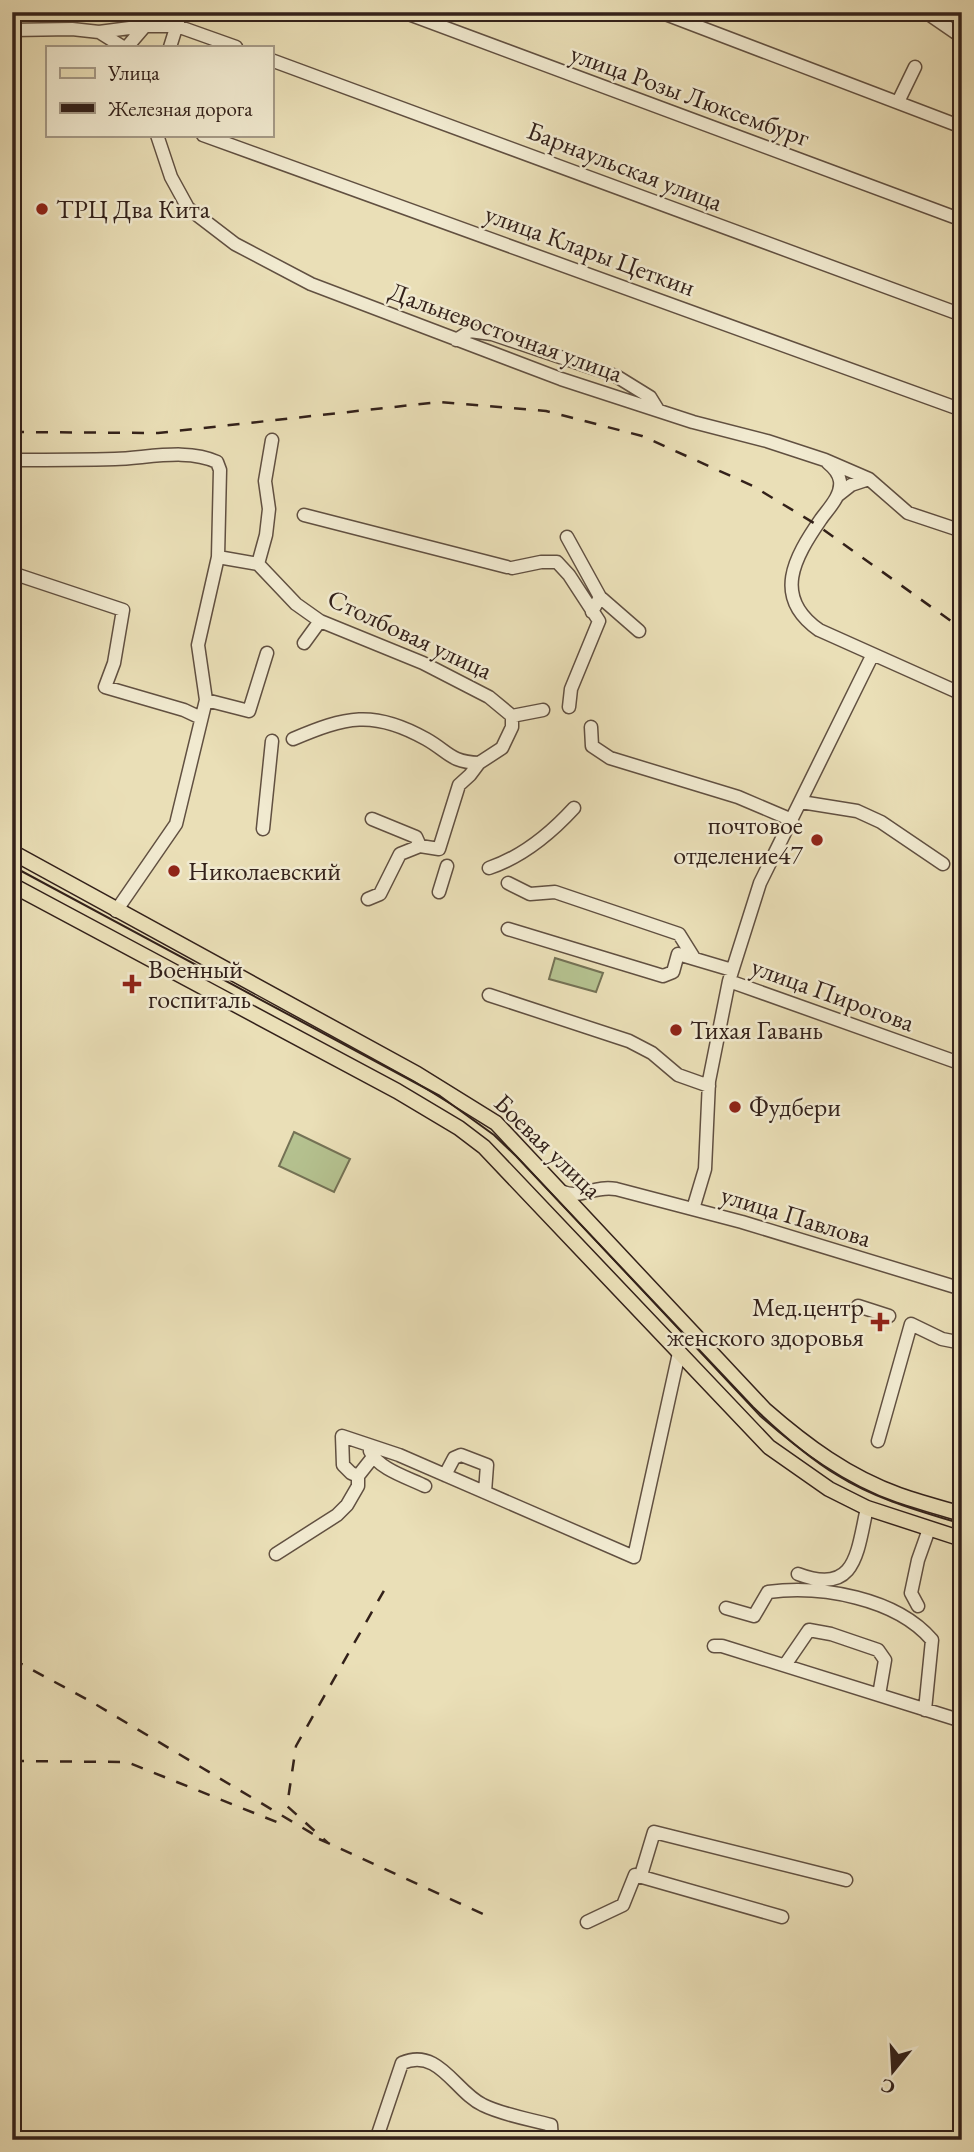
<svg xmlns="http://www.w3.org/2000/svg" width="974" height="2152" font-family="'EB Garamond',serif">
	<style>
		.green { fill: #b5c290; stroke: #747255; stroke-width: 2 }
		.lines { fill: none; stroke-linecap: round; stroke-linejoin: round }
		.minor-casing { stroke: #615041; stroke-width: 15 }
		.major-casing { stroke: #33211a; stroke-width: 17 }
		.minor { stroke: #f1ead0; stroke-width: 12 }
		.major { stroke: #eadfb7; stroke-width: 14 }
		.tram { stroke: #33211a; stroke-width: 2 }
		.rail { stroke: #33211a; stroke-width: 2.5; stroke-dasharray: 12 12; stroke-linecap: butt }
		.poi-dot { fill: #8f2418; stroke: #f1ead0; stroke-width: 2.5 }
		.labels { text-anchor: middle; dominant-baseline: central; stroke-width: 5; stroke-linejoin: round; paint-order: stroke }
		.street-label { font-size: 26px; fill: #33211a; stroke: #f1ead0 }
		.poi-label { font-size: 26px; fill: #33211a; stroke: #f1ead0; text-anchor: start }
	</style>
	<rect width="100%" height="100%" fill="#eadfb7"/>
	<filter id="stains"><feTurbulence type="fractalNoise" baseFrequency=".00286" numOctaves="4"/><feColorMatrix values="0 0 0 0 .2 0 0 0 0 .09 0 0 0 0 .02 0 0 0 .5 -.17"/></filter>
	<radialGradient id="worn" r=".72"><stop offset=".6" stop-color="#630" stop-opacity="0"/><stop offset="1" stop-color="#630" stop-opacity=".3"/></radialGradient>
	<path class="green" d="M 555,958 L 603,973 L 596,992 L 549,979 Z
		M 294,1132 L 350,1159 L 334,1192 L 279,1166 Z"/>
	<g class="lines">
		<defs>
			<path id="minor" d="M 403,12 L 962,220
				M 660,12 L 962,127
				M 920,12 L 930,15 L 962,37
				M 12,30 L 72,29 L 99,32 L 123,47
				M 99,32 L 145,26
				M 127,47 L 145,26 L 177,26 L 236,47
				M 170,47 L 181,12
				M 271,60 L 962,315
				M 898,102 L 915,67
				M 157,135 L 171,177 L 188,208 L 235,244 L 311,284 L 561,379 L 693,422 L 767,441 L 825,460 L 869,479 L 908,513 L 962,531
				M 203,135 L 962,410
				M 456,340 L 470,331 L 492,334 L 616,376 L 650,397 L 658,410
				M 12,460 C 47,460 81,460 115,459 C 147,458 188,448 217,462 L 220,470 L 218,557 L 198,645 L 206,700
				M 828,463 C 833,467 839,474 840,481 C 842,495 829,508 821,519 C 794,558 772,597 819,630 L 962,694
				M 837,496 L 851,485 L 869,479
				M 304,515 L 507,567
				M 567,537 L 600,597 L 592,612
				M 218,557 L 258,564 L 296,604 L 320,621 L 423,663 L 489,697 L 512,716 L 512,727 L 502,748 L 479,763 L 470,775 L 459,785 L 439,849 L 420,846 L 400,854 L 380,894 L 368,899
				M 258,564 L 266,535 L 269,509 L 265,481 L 272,440
				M 512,568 L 541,562 L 557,562 L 569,575 L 599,621 L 571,689 L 569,707
				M 12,573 L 123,610 L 114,663 L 105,687 L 184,710 L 201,718
				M 600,597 L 639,631
				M 304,643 L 320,621
				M 512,716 L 543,710
				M 591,727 L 592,746 L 610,758 L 738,797 L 792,820
				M 293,739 C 345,717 373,709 426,739 C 449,752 450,762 479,763
				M 801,802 L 857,811 L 881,822 L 943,864
				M 372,819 L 416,837 L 420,846
				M 263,829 L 272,741
				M 489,868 C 522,857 551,833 574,808
				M 508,883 L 530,894 L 555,892 L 679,934 L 694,958
				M 439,892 L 447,866
				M 116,911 L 176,824 L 206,700 L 249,711 L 267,653
				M 508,929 L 663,976 L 673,972 L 678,954 L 732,970
				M 729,981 L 962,1064
				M 489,995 L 629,1041 L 652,1053 L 678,1075 L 709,1086
				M 563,1192 C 582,1199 594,1185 616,1189 L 742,1222 L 962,1289
				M 693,1209 L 705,1169 L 709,1081 L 729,981 L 760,883 L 872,656
				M 858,1306 L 889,1316
				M 878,1441 L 911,1324 L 942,1339 L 962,1343
				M 370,1451 C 378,1469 409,1478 425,1486
				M 445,1475 L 454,1458 L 461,1455 L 487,1465 L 485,1492
				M 358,1476 L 351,1473 L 343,1465 L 342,1436 L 399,1455 L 634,1557 L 679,1353
				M 276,1554 L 337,1515 L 347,1505 L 358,1486 L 358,1476 L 373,1457
				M 798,1574 C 856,1596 857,1553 867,1508
				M 918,1606 L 911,1593 L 918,1560 L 929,1529
				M 726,1608 L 754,1616 L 768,1592 C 821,1585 896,1598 932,1640 L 925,1710
				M 714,1646 L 722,1646 L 962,1721
				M 785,1665 L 809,1630 L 831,1634 L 878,1650 L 885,1660 L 879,1695
				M 641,1875 L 654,1832 L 846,1880
				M 587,1922 L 623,1905 L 635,1875 L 782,1917
				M 376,2140 L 402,2063 C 439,2047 455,2092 483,2105 C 503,2115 529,2119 551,2125 L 552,2140"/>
			<path id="major" d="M 12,852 L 417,1074 L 496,1123 L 765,1410 C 805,1445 848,1477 899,1495 C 919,1502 941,1508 962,1514
				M 12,885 L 397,1091 L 459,1128 L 484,1147 L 769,1447 L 829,1489 L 867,1508 L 962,1539"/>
		</defs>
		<use href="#minor" class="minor-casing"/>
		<use href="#major" class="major-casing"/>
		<use href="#minor" class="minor"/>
		<use href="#major" class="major"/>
		<path class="tram" d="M 12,866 L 440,1096 L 494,1135 L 516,1156 L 753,1407 C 779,1432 806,1456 837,1475 C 875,1499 919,1511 962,1524"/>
		<path class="rail" d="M 12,432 L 158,433 L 439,402 L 546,411 L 642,436 L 753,486 L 817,525 L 962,629
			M 12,1659 L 90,1701 L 328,1843 L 287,1806 L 296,1746 L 386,1587
			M 12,1761 L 127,1762 L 284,1825
			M 319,1839 L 492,1918"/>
	</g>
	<g class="poi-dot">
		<circle cx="42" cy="209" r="7"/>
		<circle cx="817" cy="840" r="7"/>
		<circle cx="174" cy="871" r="7"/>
		<path d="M128.5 973.5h7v7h7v7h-7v7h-7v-7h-7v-7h7z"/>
		<circle cx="676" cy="1030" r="7"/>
		<circle cx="735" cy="1107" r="7"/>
		<path d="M876.5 1311.5h7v7h7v7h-7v7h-7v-7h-7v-7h7z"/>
	</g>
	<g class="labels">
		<g class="street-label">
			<text transform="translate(690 95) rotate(20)">улица Розы Люксембург</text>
			<text transform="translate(625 166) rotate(21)">Барнаульская улица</text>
			<text transform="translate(590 250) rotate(20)">улица Клары Цеткин</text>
			<text transform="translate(506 332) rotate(20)">Дальневосточная улица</text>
			<text transform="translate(410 634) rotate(25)">Столбовая улица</text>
			<text transform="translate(833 994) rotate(20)">улица Пирогова</text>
			<text transform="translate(548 1146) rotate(44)">Боевая улица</text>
			<text transform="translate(796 1216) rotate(17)">улица Павлова</text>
		</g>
		<g class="poi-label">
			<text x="56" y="209">ТРЦ Два Кита</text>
			<text x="803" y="825" text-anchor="end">почтовое<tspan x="803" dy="30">отделение47</tspan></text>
			<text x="188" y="871">Николаевский</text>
			<text x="148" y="969">Военный<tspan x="148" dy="30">госпиталь</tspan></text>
			<text x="690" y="1030">Тихая Гавань</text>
			<text x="749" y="1107">Фудбери</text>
			<text x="864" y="1307" text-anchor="end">Мед.центр<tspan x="864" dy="30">женского здоровья</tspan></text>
		</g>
	</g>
	<rect width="974" height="2152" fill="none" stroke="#eadfb7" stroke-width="42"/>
	<rect x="14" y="14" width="946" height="2124" fill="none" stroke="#33211a" stroke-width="3.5"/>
	<rect x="21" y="21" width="932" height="2110" fill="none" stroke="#33211a" stroke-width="2"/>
	<rect x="46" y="46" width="228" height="91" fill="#f1ead0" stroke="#a59a87" stroke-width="2"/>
	<rect x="60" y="68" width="35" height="10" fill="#eadfb7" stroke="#a59a87" stroke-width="2"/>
	<text x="108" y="80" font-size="21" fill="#33211a">Улица</text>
	<rect x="60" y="103" width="35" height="10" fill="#33211a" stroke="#a59a87" stroke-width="2"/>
	<text x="108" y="116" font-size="21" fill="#33211a">Железная дорога</text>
	<g transform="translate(893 2071) rotate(198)" stroke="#f1ead0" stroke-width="5" paint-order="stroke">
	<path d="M0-5L12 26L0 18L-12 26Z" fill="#33211a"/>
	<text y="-10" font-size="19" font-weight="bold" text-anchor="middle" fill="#33211a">С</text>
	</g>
	<rect width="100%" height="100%" filter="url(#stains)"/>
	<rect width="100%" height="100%" fill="url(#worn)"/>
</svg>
